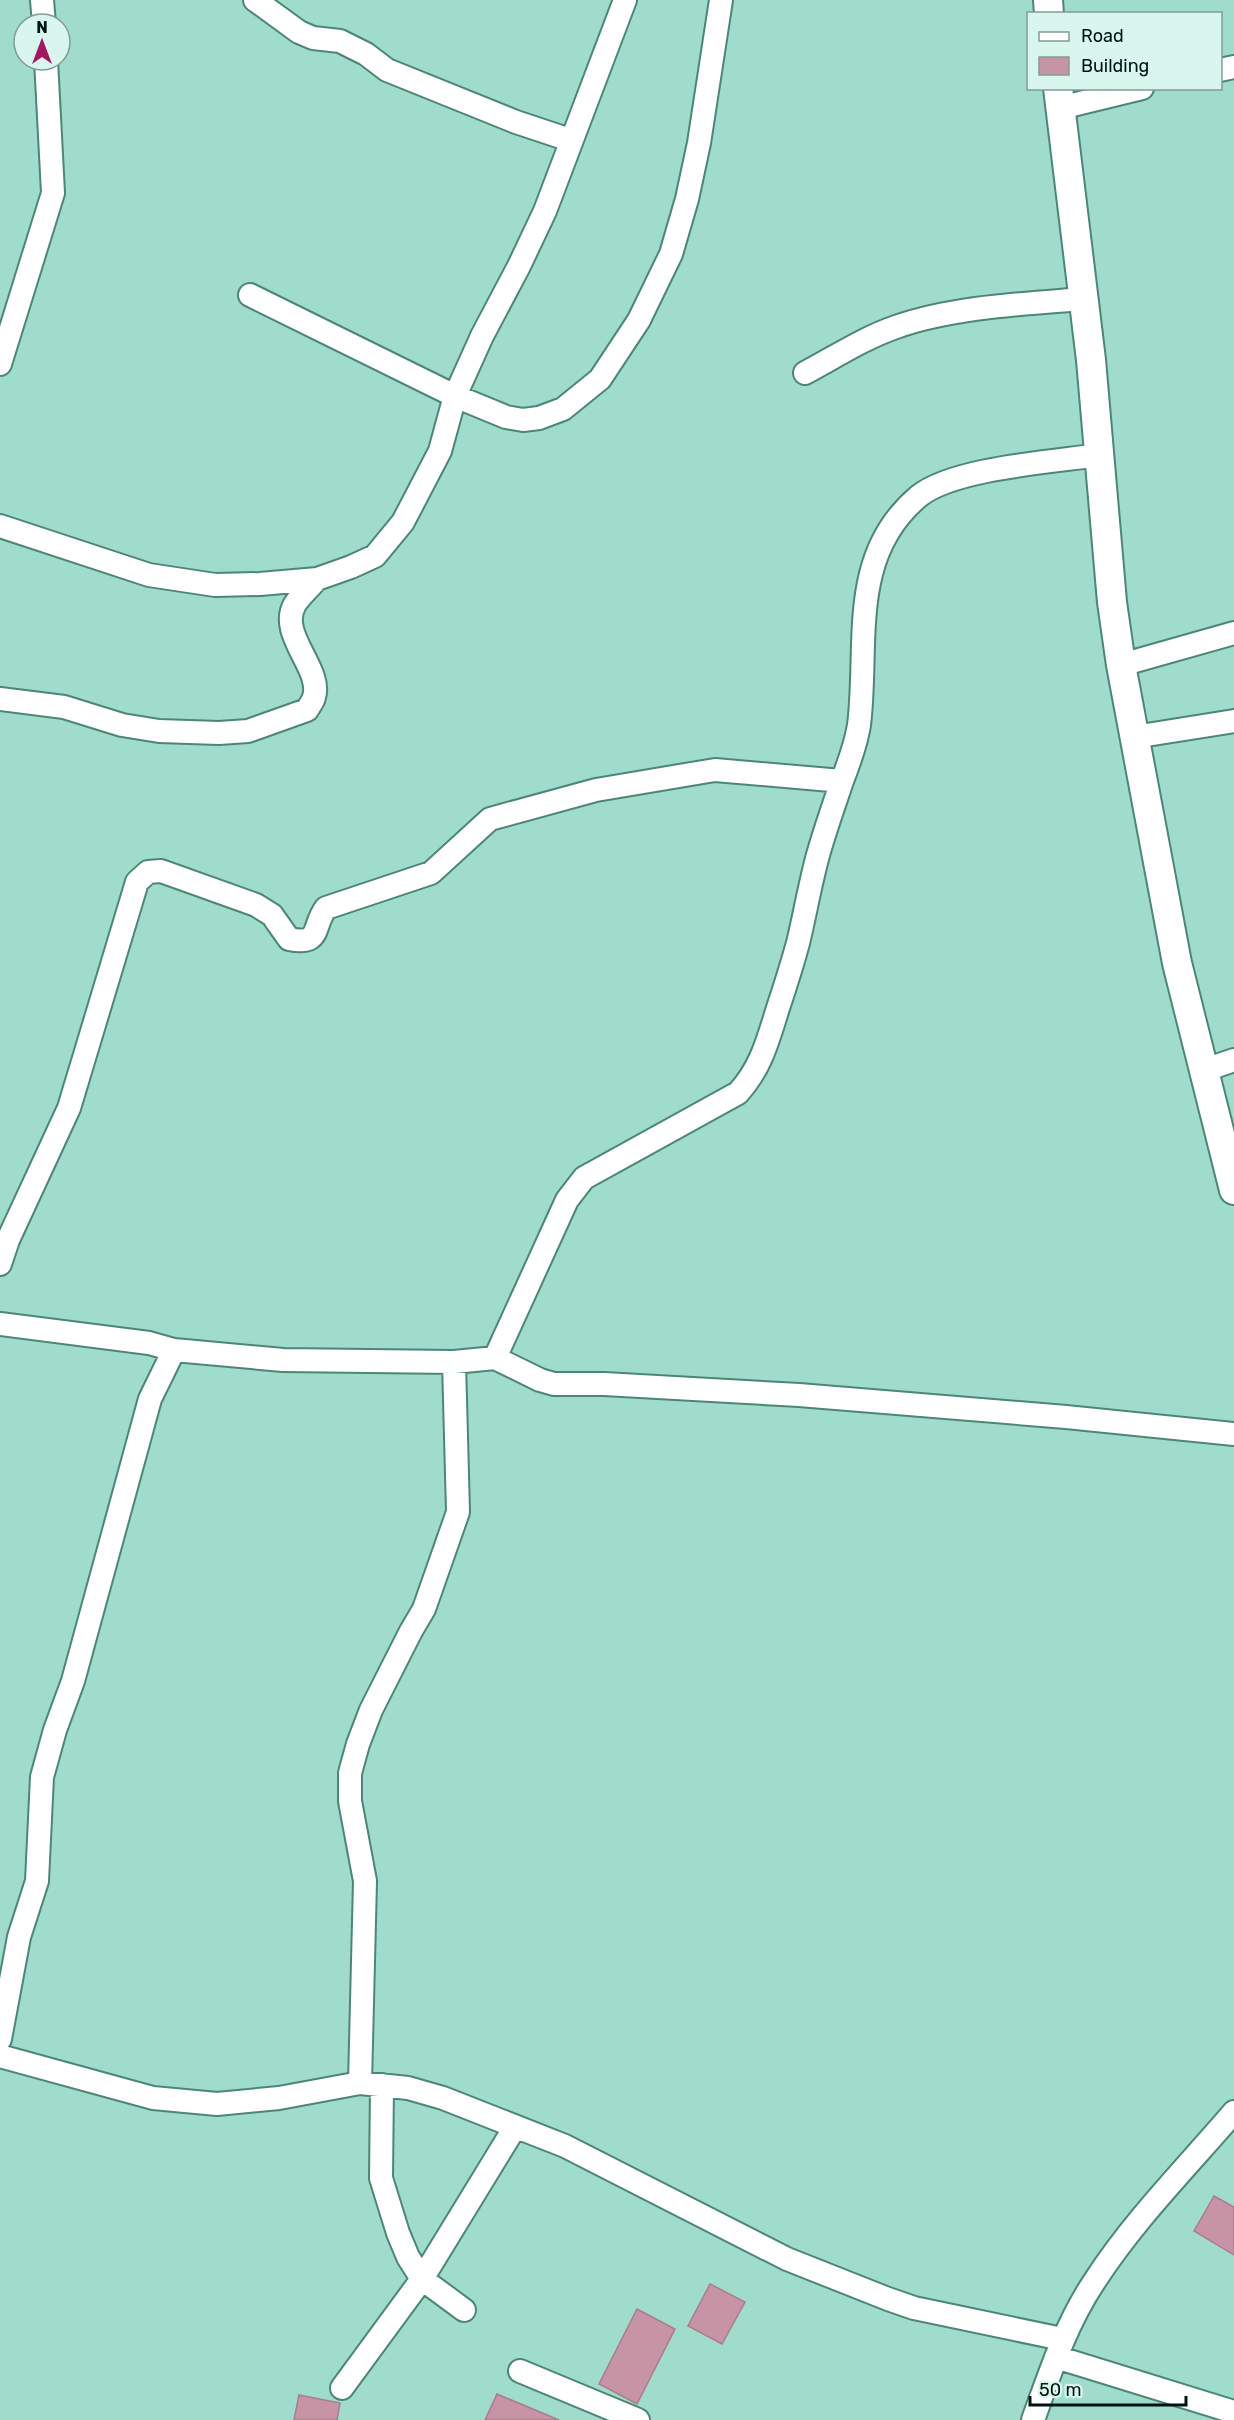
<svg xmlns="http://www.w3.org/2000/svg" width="1234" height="2420" font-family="Rubik,sans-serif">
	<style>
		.building { fill: #c794a6; stroke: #ac7b8c; stroke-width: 1.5 }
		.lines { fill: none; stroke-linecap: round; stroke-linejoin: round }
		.minor-casing { stroke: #4c8678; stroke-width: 26 }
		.tertiary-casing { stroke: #4c8678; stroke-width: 32 }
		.minor { stroke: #fff; stroke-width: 22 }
		.tertiary { stroke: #fff; stroke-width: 28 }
	</style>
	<rect width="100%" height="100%" fill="#9fdccb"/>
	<path class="building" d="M 1214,2196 L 1234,2207 L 1234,2255 L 1194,2231 Z
		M 710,2284 L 745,2302 L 722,2344 L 688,2326 Z
		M 637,2309 L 675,2329 L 637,2404 L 599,2384 Z
		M 497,2394 L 559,2420 L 485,2420 Z
		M 299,2395 L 340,2403 L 337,2420 L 294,2420 Z"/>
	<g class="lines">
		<defs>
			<path id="minor" d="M 42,0 L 44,24
				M 255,0 L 299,32 L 313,38 L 340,41 L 366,54 L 387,70 L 516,122 L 570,140
				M 1220,70 L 1234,67
				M 1060,108 L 1142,88
				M 250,295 L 455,396 L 506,417 L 523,420 L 539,418 L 563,409 L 600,379 L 639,320 L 671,254 L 687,199 L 699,143 L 721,0
				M 0,364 L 53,193 L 46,60
				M 805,373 C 835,357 864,338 896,327 C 953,307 1022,304 1083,299
				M 0,526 L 149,575 L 215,585 L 260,584 L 317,579 L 351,567 L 375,556 L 403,522 L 440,451 L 455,396 L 482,336 L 519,266 L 545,211 L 625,0
				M 1121,665 L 1234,633
				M 0,699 L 64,707 L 122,725 L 159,731 L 219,733 L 248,731 L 307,710 C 309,706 313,702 314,697 C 323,669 277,634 295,604 C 301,595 310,587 317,579
				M 1134,737 L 1234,721
				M 1205,1070 L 1234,1060
				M 0,1264 L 8,1240 L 69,1108 L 137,882 L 148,872 L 161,871 L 256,905 L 272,915 L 289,939 C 322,946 312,926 326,908 L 431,873 L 490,819 L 596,790 L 715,770 L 842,781
				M 0,1324 L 149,1343 L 174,1350 L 283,1360 L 454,1362 L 495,1358 L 540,1380 L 554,1384 L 604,1384 L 799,1395 L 1066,1417 L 1234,1434
				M 495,1358 L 567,1200 L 584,1178 L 738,1093 C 761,1068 768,1040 778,1008 C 785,987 792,965 798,943 C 805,914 810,884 818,855 C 825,830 834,805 842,781 C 849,763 856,744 859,725 C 869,645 847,556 919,496 C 954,468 1052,462 1099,455
				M 0,2039 L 19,1937 L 37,1881 L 42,1777 L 55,1730 L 73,1681 L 150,1399 L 174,1350
				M 0,2056 L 153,2098 L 217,2104 L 279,2098 L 360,2083 L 408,2088 L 443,2098 L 565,2146 L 787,2259 L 888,2299 L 914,2308 L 1062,2339
				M 360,2083 L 365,1881 L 350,1801 L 350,1773 L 358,1744 L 371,1710 L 411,1631 L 424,1609 L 458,1512 L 454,1362
				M 382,2085 L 381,2178 L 398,2233 L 408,2257 L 422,2279 L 464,2310
				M 1056,2357 L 1234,2412
				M 520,2371 L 638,2420
				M 342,2388 L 422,2279 L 515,2127
				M 1033,2420 C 1050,2373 1066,2324 1094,2282 C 1134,2220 1186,2168 1234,2112"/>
			<path id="tertiary" d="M 1048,0 L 1049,14
				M 1058,88 L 1091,360 L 1112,602 L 1121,665 L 1177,963 L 1234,1190"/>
		</defs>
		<use href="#minor" class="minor-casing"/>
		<use href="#tertiary" class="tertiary-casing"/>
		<use href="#minor" class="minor"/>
		<use href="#tertiary" class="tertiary"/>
	</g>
	<rect x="1027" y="12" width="195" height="78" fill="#d8f6ed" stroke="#829c94" stroke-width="1.5"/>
	<rect x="1039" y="32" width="30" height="9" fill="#ffffff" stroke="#829c94" stroke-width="1.5"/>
	<text x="1081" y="42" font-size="18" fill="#00140f">Road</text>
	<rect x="1039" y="57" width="30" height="18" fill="#c794a6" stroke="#829c94" stroke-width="1.5"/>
	<text x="1081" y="72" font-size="18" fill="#00140f">Building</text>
	<g transform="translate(42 42)"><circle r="28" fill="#d8f6ed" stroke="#829c94" stroke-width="1.5"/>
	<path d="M0-4.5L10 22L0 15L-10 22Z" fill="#a31860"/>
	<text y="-9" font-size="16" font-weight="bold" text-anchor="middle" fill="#00140f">N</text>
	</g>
	<path d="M1030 2396v9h156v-9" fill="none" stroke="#00140f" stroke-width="3"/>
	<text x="1039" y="2396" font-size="18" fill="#00140f" stroke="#d8f6ed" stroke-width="4.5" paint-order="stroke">50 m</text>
</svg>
